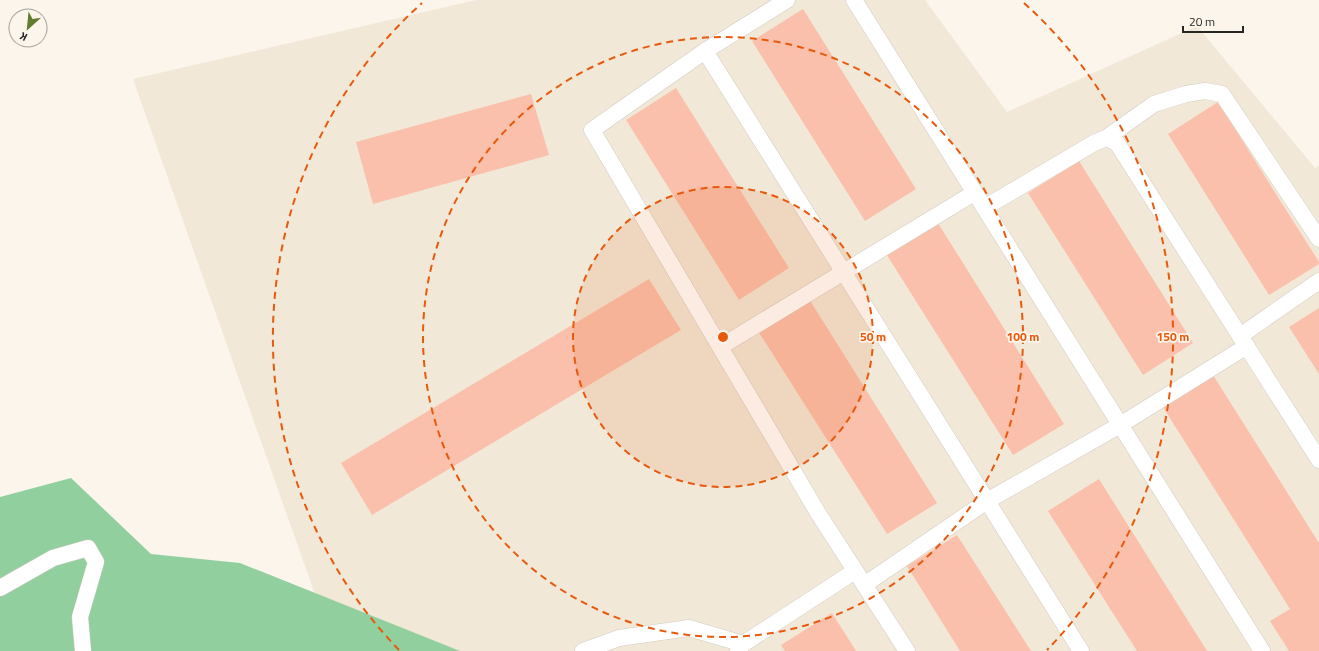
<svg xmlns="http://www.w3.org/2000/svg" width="1319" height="651" font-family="'Titillium Web',sans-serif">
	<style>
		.built { fill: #f1e8d8 }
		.forest { fill: #92cf9f }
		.building { fill: #fac0ab }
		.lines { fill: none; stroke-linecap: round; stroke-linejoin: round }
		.street-casing { stroke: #d1ccc2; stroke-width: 17 }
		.street { stroke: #fff; stroke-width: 16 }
		.ring { fill: none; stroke: #e8590c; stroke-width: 2; stroke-dasharray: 7 5 }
		.centre { fill: #e8590c; stroke: #fbf5ec; stroke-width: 2 }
		.ring-label { font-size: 12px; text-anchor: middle; font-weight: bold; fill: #e8590c; stroke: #fbf5ec; stroke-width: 3.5; stroke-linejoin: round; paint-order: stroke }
	</style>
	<rect width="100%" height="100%" fill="#fbf5ec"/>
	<path class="built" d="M 476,0 L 925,0 L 1007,112 L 1197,26 L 1315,168 L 1319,166 L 1319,651 L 335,651 L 133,79 Z"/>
	<path class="forest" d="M 71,478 L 151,554 L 240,563 L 460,651 L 0,651 L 0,497 Z"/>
	<path class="building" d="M 803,9 L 916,189 L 865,221 L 752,41 Z
		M 676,88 L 789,268 L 739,300 L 626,120 Z
		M 531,94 L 549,155 L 373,204 L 356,142 Z
		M 1218,102 L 1319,262 L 1319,264 L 1269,295 L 1168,134 Z
		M 1079,161 L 1193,343 L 1143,375 L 1028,193 Z
		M 936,220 L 1064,424 L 1013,455 L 885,252 Z
		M 649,279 L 681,330 L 372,515 L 341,463 Z
		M 809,299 L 937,503 L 887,534 L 758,331 Z
		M 1319,308 L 1319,374 L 1289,327 Z
		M 1213,375 L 1319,543 L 1319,651 L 1289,651 L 1270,621 L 1290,609 L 1163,407 Z
		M 1099,479 L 1207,651 L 1137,651 L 1048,511 Z
		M 957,535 L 1031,651 L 960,651 L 907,566 Z
		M 832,613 L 856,651 L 785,651 L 781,645 Z"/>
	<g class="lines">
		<defs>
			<path id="street" d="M 787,0 L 705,51 L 592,130 L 818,513 L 907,651
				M 854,0 L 1262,651
				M 705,51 L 1081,651
				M 1106,138 L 1154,104 L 1186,94 L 1205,91 L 1222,94 L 1319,239
				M 984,208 L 1094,143 L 1106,138 L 1117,143 L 1319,460
				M 1240,336 L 1319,281
				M 720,347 L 974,193
				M 864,585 L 987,501 L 1120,425 L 1247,346
				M 0,588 L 53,558 L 88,548 L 96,562 L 80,617 L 83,651
				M 583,651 L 619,638 L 689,628 L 743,644
				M 738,651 L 743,644 L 855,571"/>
		</defs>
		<use href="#street" class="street-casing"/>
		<use href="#street" class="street"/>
	</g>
	<circle cx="723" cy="337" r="150" fill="#e8590c" fill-opacity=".12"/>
	<g class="ring">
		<circle cx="723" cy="337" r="150"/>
		<circle cx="723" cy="337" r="300"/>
		<path d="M399 650A450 450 0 0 1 422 3M1024 3A450 450 0 0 1 1047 650"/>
	</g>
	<circle cx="723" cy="337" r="6" class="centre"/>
	<g class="ring-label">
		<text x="873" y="341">50 m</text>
		<text x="1023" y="341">100 m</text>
		<text x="1173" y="341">150 m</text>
	</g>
	<g transform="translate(28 28) rotate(207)"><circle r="19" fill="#fbf5ec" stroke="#a7a29b"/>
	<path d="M0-3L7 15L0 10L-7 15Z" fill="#647c2e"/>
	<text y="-6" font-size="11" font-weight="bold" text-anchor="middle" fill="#282622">K</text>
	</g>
	<path d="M1183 26v6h60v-6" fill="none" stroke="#282622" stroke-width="2"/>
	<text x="1189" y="26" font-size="12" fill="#282622" stroke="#fbf5ec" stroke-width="3" paint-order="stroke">20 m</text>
</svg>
